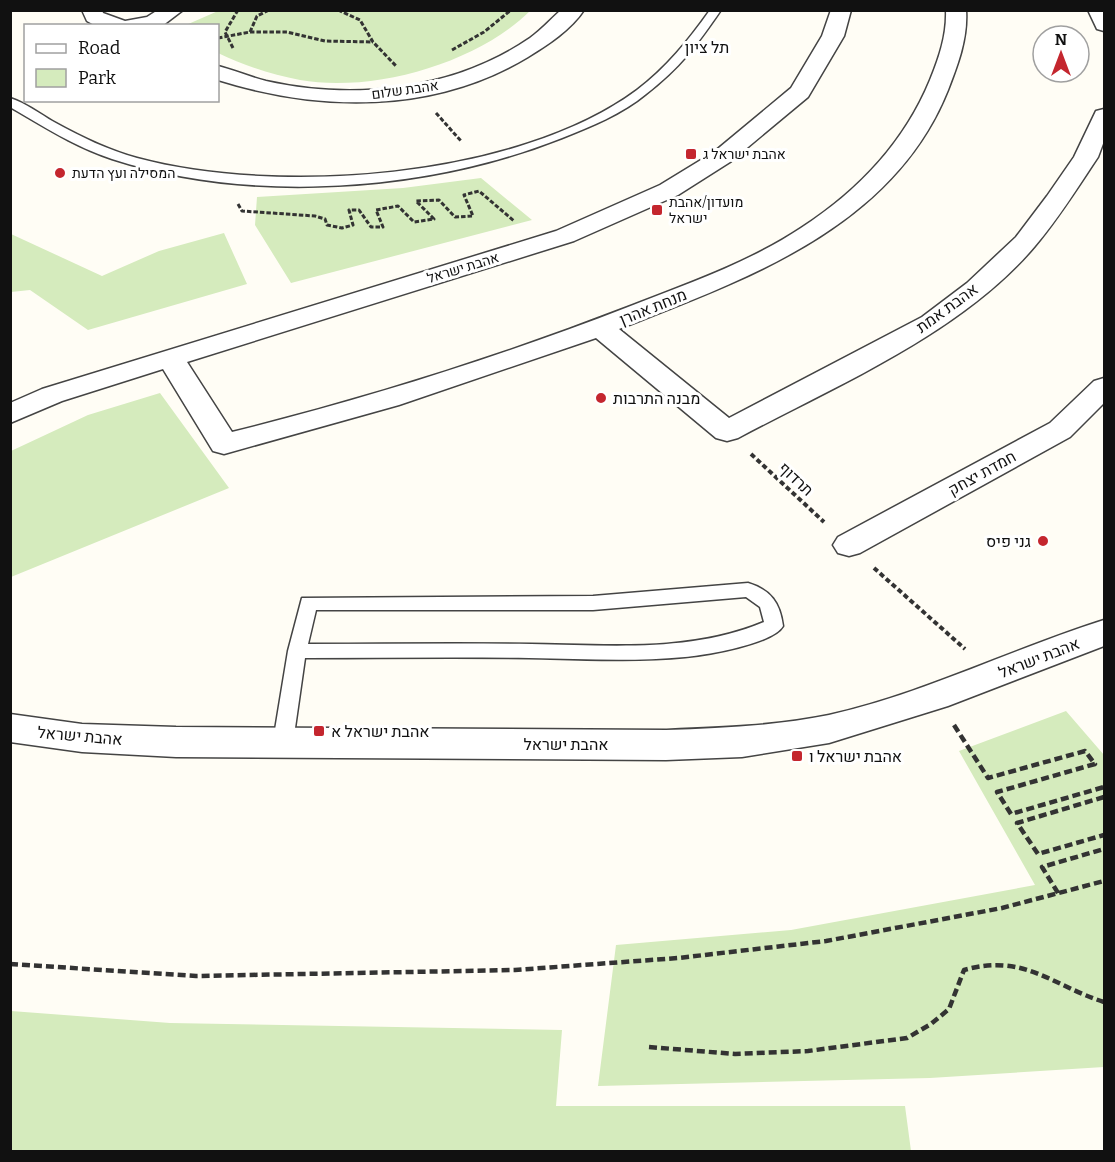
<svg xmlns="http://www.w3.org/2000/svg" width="1115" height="1162" font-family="Bitter,Heebo,serif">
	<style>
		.green { fill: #d5ebbd }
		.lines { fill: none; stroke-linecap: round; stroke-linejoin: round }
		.lane-casing { stroke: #444; stroke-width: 3 }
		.street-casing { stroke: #444; stroke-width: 3 }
		.path-far2 { stroke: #333; stroke-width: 3; stroke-dasharray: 4.5 2; stroke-linecap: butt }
		.path-far1 { stroke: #333; stroke-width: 4; stroke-dasharray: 5 3; stroke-linecap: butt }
		.path { stroke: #333; stroke-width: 4.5; stroke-dasharray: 8 4; stroke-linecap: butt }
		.lane { fill: #fff; fill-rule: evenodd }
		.street { fill: #fff; fill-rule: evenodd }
		.poi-dot { fill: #c4262e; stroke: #fff; stroke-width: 2 }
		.labels { text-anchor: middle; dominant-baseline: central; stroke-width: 6; stroke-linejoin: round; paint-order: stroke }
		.far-street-label { font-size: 14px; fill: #111; stroke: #fff }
		.far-poi-label { font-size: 14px; fill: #111; stroke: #fff; text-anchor: start }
		.far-quarter-label { font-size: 16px; fill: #111; stroke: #fff }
		.street-label { font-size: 16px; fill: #111; stroke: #fff }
		.poi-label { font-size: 16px; fill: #111; stroke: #fff; text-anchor: start }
	</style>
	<rect width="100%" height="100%" fill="#fffdf5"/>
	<path class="green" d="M 218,11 L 218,10 L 530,11 C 477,63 374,93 300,80 C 272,75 243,65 218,53 L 218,26 L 186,25 Z
		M 481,178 L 532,220 L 291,283 L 255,225 L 257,197 L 403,188 Z
		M 224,233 L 247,284 L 88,330 L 30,290 L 11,292 L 11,234 L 102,276 L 159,251 Z
		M 160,393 L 229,488 L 11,577 L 11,451 L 88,415 Z
		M 1066,711 L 1104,755 L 1104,1067 L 930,1078 L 598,1086 L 616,945 L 791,930 L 1035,885 L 959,751 Z
		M 11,1011 L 170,1023 L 562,1030 L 556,1106 L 905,1106 L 911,1151 L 11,1151 Z"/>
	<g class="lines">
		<defs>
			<path id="lane" d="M 710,10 L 721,10 C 697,45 680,68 646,94 C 622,114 590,127 562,138 C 426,192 251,204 112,159 C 75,147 43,126 10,107 L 10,98 C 26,103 40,114 54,122 C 81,137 108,150 137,158 C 278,196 517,179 637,90 C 667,67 688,41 710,10 Z
				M 748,583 C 771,590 780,603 783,626 C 773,644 706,655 685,657 C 633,662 581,659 529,658 C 455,657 380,658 305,658 L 293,742 L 290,748 L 283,750 L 276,748 L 273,742 L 288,651 L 302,598 L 593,596 ZM 746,597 L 760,607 L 764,622 C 690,653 609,645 531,644 C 457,643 382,644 308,644 L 316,610 L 593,610 Z"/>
			<path id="street" d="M 82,10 L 102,10 L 103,13 L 125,21 L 147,17 L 158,10 L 183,10 L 162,26 L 96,26 L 87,21 Z
				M 561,10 L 584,10 C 571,30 547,45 528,57 C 433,114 320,112 218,80 L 218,66 C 234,70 250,77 266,81 C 355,101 454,90 530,38 C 541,30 551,19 561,10 Z
				M 831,10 L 851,10 L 844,36 L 808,97 L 730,162 L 678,195 L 574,241 L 187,362 L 232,432 C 366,399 499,357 628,307 C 687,284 748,263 801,228 C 858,191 904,143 930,80 C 939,58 947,35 946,10 L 966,10 C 968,38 958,64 948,90 C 893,228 746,279 619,329 L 729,418 L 922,317 L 967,283 L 1016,237 L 1047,196 L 1074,157 L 1096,111 L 1104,109 L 1104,141 L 1098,157 C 1078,187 1058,219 1035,246 C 962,333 837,385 738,438 L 727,441 L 716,438 L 596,338 L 399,405 L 224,454 L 213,451 L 163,369 L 62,401 L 10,423 L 10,403 L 42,389 L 556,231 L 660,185 L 714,152 L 791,88 L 822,36 Z
				M 1088,10 L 1104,10 L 1104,31 L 1097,29 Z
				M 1104,378 L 1104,403 L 1070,437 L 860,553 L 849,556 L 838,553 L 833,545 L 838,537 L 1050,423 L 1094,381 Z
				M 1104,620 L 1104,646 L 948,706 L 829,743 L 742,757 L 666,760 L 176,757 L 82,752 L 10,742 L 10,714 L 82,724 L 176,727 L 666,730 C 720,728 775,726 829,715 C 923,694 1012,649 1104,620 Z"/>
		</defs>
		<use href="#lane" class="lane-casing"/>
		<use href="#street" class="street-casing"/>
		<path class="path-far2" d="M 338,10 L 360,20 L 373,42 L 397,67
			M 250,32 L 257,16 L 269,10
			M 218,38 L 250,32 L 287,32 L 325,41 L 373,42
			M 233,48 L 225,32 L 238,10
			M 452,50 L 484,32 L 511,10
			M 436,113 L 461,141
			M 238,204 L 242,211 L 315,216 L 325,219 L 327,225 L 342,228 L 353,225 L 349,210 L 359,210 L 371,227 L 383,227 L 376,210 L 398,206 L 414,222 L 434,219 L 416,201 L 439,200 L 455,217 L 473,216 L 464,195 L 479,191 L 514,221"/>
		<path class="path-far1" d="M 751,454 L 824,522
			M 874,568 L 965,649"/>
		<path class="path" d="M 954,725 L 988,778 L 1085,751 L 1095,764 L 997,792 L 1011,814 L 1104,787
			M 1104,797 L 1017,823 L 1038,854 L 1104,835
			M 1058,893 L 1042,867 L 1104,849
			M 10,964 L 196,976 L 515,970 L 678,958 L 826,941 L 1002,908 L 1104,881
			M 649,1047 L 735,1054 L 808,1051 L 907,1038 L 931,1024 L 949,1009 L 964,970 C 1024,953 1051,985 1104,1002"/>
		<use href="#lane" class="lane"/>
		<use href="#street" class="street"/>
	</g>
	<g class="poi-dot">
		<rect x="685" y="148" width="12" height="12" rx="3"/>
		<circle cx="60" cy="173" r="6"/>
		<rect x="651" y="204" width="12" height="12" rx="3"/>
		<circle cx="601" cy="398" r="6"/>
		<circle cx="1043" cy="541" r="6"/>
		<rect x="313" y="725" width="12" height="12" rx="3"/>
		<rect x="791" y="750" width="12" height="12" rx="3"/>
	</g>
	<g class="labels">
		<g class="far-street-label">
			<text transform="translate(405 90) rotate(-8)">אהבת שלום</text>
			<text transform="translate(463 268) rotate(-17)">אהבת ישראל</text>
		</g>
		<g class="far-poi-label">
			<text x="703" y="154">אהבת ישראל ג</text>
			<text x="72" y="173">המסילה ועץ הדעת</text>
			<text x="669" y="202">מועדון/אהבת<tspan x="669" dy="16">ישראל</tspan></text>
		</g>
		<g class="far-quarter-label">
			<text x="707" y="47">תל ציון</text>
		</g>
		<g class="street-label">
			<text transform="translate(653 307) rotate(-22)">מנחת אהרן</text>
			<text transform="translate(947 308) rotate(-36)">אהבת אמת</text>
			<text transform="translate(982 473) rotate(-29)">חמדת יצחק</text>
			<text transform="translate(796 479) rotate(43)">תרדוף</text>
			<text transform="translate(1039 658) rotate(-21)">אהבת ישראל</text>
			<text transform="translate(80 736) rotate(5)">אהבת ישראל</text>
			<text x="566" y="744">אהבת ישראל</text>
		</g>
		<g class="poi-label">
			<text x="613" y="398">מבנה התרבות</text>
			<text x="1031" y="541" text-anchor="end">גני פיס</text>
			<text x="331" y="731">אהבת ישראל א</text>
			<text x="809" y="756">אהבת ישראל ו</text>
		</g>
	</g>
	<rect width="1115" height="1162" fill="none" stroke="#111111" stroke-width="24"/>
	<rect x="24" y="24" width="195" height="78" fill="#ffffff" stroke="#a0a0a0" stroke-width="1.5"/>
	<rect x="36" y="44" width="30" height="9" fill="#ffffff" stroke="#a0a0a0" stroke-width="1.5"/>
	<text x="78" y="54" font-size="18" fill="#111111">Road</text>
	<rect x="36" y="69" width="30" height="18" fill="#d5ebbd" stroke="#a0a0a0" stroke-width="1.5"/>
	<text x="78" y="84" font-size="18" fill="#111111">Park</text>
	<g transform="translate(1061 54)"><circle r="28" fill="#ffffff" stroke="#a0a0a0" stroke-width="1.5"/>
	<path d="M0-4.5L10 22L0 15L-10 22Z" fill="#c4262e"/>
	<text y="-9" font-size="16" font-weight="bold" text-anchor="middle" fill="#111111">N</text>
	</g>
</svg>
